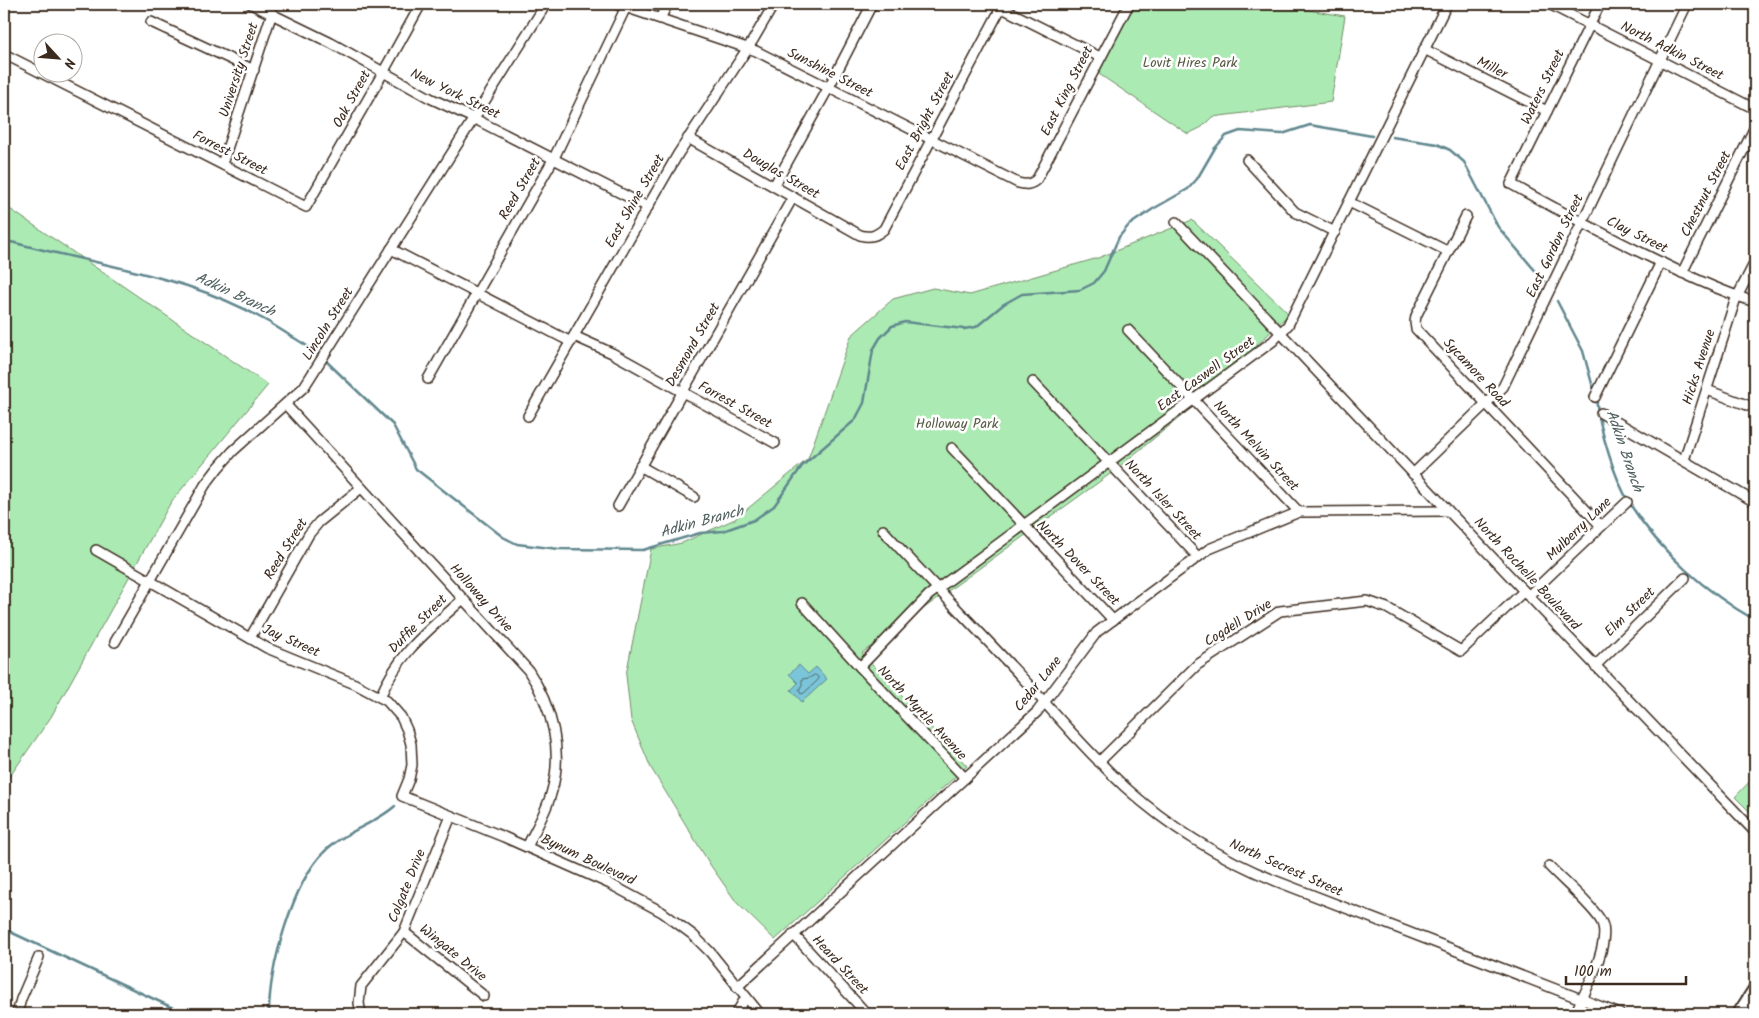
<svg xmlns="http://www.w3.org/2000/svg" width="1759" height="1018" font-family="Kalam,sans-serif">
<rect width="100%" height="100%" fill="#fff"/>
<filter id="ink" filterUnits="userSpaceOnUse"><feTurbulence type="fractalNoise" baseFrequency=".02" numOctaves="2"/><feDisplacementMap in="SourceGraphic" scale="10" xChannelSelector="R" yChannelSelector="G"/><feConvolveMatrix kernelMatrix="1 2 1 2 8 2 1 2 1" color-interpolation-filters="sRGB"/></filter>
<g filter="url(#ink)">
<g fill="#abebb3" stroke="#738a68">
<path d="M1131,4h114l9,6 4,-6h13l74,12 -14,86 -119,15 -10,10 -14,7 -95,-64z"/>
<path d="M4,205l264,180 -97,117 -120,215 -43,62 -4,12z"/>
<path d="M1192,220l97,94 -89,87 -90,73 -248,179 105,113 -192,174 -38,-37 -26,-37 -60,-98 -20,-48 -5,-45 25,-126 31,-6 53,-24 73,-60 43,-123 42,-37 40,-11 37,7 128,-37z"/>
<path d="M1755,776v41l-20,-20z"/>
</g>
<path fill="#7ac5d9" stroke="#61878e" d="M799,665l9,9 8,-7 11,12 -25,23 -11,-12 7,-7 -9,-9z"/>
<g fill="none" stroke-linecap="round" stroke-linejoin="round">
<path stroke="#546869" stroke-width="1" d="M815,675l3,2v3l-14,13 -3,1 -2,-4 3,-5v-6l7,-1z"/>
<g stroke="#61878e" stroke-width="2.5">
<path d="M1392,137l45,7 13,6 14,12 34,65 46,54"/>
<path d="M4,240c97,27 196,35 282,93 11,7 25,14 35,24"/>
<path d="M1557,301l26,50 11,40"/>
<path d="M325,360l68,65 23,44 87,68 14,7 42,5 84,1 57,-17 23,-2 31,-11 20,-14 28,-40 53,-46 9,-17 9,-53 7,-12 12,-12 13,-4 59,7 12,-2 28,-23 18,-10 58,-4 14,-7 10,-12 15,-34 10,-12 24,-16 35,-20 9,-10 18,-31 11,-12 14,-5 42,3 28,-9 62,11"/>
<path d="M1596,399c4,31 18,79 34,105 30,48 77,89 125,116"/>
<path d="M4,929l182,85"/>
<path d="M269,1014c0,-45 23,-131 56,-163 19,-19 50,-27 70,-45"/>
</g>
<g stroke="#3b2a1e" stroke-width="12">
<g id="street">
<path d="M251,4l80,39 99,55 43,20 175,89"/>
<path d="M616,4l140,47 262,132c8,2 13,2 19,-4l92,-175"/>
<path d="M994,4l106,53"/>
<path d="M1549,4l206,105"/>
<path d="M1600,4l-89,180c45,25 90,49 135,71 36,18 71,35 109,47"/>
<path d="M660,18l8,-14"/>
<path d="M151,22l103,48"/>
<path d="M1424,49l123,62"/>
<path d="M4,54l302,153 74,-129 41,-74"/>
<path d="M688,138l172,97c10,3 16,1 24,-6l119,-225"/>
<path d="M1247,160l48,52 40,20"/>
<path d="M222,164l50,-151"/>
<path d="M774,186l55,-99 43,-83"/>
<path d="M1349,202l98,49"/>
<path d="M1466,216l-50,100 -1,6 1,7 185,197"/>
<path d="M1176,222l348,369 231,241"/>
<path d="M391,249l180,93"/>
<path d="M1682,273l73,-146"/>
<path d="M1128,330l171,182"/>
<path d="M574,336l38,17 163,90"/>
<path d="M428,379l126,-221 72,-151"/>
<path d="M1033,382l165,175"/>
<path d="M1707,390l48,18"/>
<path d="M1595,397l66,-135"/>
<path d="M286,405l242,265c24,36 36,82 23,124 -5,18 -16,36 -24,53"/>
<path d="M1601,413l154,89"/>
<path d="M528,416l150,-262 75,-114 21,-36"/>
<path d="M952,448l161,172"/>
<path d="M1684,460l51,-159 20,-39"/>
<path d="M640,466l54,31"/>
<path d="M1413,474l90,-87 184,-383"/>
<path d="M618,506l175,-309"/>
<path d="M883,530c48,53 98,103 146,155 31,35 62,70 96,102 44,40 97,72 151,94l344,133"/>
<path d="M96,550l171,98 88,36 32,17 14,16 6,13 4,14 1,21 -3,14 -7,17 102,41 106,47 52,28 31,23 17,17 50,62"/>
<path d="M1528,596l99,-94"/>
<path d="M802,603l58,64 105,111"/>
<path d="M250,638l59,-104 10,-12 42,-34"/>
<path d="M115,642l90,-157 13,-17 15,-17 71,-64 242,-383"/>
<path d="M1595,666l90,-88"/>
<path d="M860,667l69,-72 344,-254 15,-16 159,-321"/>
<path d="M380,697c20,-46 47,-65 83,-98"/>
<path d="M1099,762l98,-97 83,-54 87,-10 20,7 74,43 63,-60"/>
<path d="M1549,866c12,13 47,43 53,57 9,21 -18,71 -27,91"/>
<path d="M404,932l80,64"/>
<path d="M793,934l74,80"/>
<path d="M737,987l300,-275 60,-80 112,-83 90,-37 149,-1"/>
<path d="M17,1014l4,-15 18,-42"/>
<path d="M361,1014l-2,-11 2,-17 43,-54 47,-116"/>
<path d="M736,1014l10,-17"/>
</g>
</g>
<g stroke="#3b2a1e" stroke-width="16">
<path id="secondary" d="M1739,1014l16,-25"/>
</g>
<use href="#street" stroke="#fff" stroke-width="9"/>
<use href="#secondary" stroke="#fff" stroke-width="12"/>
</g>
</g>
<g text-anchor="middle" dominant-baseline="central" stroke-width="5" stroke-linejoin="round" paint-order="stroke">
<g font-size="14" fill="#3b2a1e" stroke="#fff">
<text transform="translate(1672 51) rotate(27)">North Adkin Street</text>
<text transform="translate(1492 68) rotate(27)">Miller</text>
<text transform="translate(239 70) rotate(-72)">University Street</text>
<text transform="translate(830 73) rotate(27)">Sunshine Street</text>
<text transform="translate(1543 87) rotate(-64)">Waters Street</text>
<text transform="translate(1067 91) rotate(-63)">East King Street</text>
<text transform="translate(455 94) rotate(26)">New York Street</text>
<text transform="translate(352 99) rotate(-61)">Oak Street</text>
<text transform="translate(925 121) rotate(-62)">East Bright Street</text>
<text transform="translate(230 153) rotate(27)">Forrest Street</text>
<text transform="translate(781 174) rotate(30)">Douglas Street</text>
<text transform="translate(520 189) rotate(-60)">Reed Street</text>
<text transform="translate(1706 194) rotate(-63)">Chestnut Street</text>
<text transform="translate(635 201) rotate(-60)">East Shine Street</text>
<text transform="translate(1637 235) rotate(26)">Clay Street</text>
<text transform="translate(1555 246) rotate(-64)">East Gordon Street</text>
<text transform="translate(328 324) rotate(-58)">Lincoln Street</text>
<text transform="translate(693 345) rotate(-60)">Desmond Street</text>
<text transform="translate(1699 367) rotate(-72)">Hicks Avenue</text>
<text transform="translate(1476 373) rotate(47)">Sycamore Road</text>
<text transform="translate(1206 374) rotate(-36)">East Caswell Street</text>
<text transform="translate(735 405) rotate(29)">Forrest Street</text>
<text transform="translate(1256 446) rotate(47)">North Melvin Street</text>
<text transform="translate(1163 500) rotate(47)">North Isler Street</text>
<text transform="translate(1579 529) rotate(-44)">Mulberry Lane</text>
<text transform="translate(286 549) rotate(-58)">Reed Street</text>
<text transform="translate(1078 563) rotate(46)">North Dover Street</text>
<text transform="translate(1527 574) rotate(47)">North Rochelle Boulevard</text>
<text transform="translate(481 598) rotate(48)">Holloway Drive</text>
<text transform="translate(1630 612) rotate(-44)">Elm Street</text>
<text transform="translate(1238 623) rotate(-32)">Cogdell Drive</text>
<text transform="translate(418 624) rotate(-45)">Duffie Street</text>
<text transform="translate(291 641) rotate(24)">Jay Street</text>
<text transform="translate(1038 684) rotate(-51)">Cedar Lane</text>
<text transform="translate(922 713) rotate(47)">North Myrtle Avenue</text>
<text transform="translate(588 860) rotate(25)">Bynum Boulevard</text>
<text transform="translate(1286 868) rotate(24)">North Secrest Street</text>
<text transform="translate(407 886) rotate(-68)">Colgate Drive</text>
<text transform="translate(453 953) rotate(39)">Wingate Drive</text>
<text transform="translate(840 965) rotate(47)">Heard Street</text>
</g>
<g font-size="14" fill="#575a43" stroke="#fff">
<text x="1190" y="63">Lovit Hires Park</text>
<text x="957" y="424">Holloway Park</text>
</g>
<g font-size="15" font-style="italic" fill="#51605f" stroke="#fff">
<text transform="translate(235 295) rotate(25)">Adkin Branch</text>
<text transform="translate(1624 451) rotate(71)">Adkin Branch</text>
<text transform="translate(702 522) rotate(-15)">Adkin Branch</text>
</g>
</g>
<rect width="1759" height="1018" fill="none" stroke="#fff" stroke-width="20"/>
<rect x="10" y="10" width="1739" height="998" fill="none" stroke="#3b2a1e" stroke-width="2" filter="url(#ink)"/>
<g transform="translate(58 58) rotate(116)"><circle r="24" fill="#ffffff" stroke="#b1aaa5"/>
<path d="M0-4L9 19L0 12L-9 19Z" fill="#3b2a1e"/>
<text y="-8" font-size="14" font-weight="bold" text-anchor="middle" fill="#3b2a1e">N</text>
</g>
<path d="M1566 976v8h120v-8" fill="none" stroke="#3b2a1e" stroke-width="2.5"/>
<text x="1574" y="976" font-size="15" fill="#3b2a1e" stroke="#ffffff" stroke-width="4" paint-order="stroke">100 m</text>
</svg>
